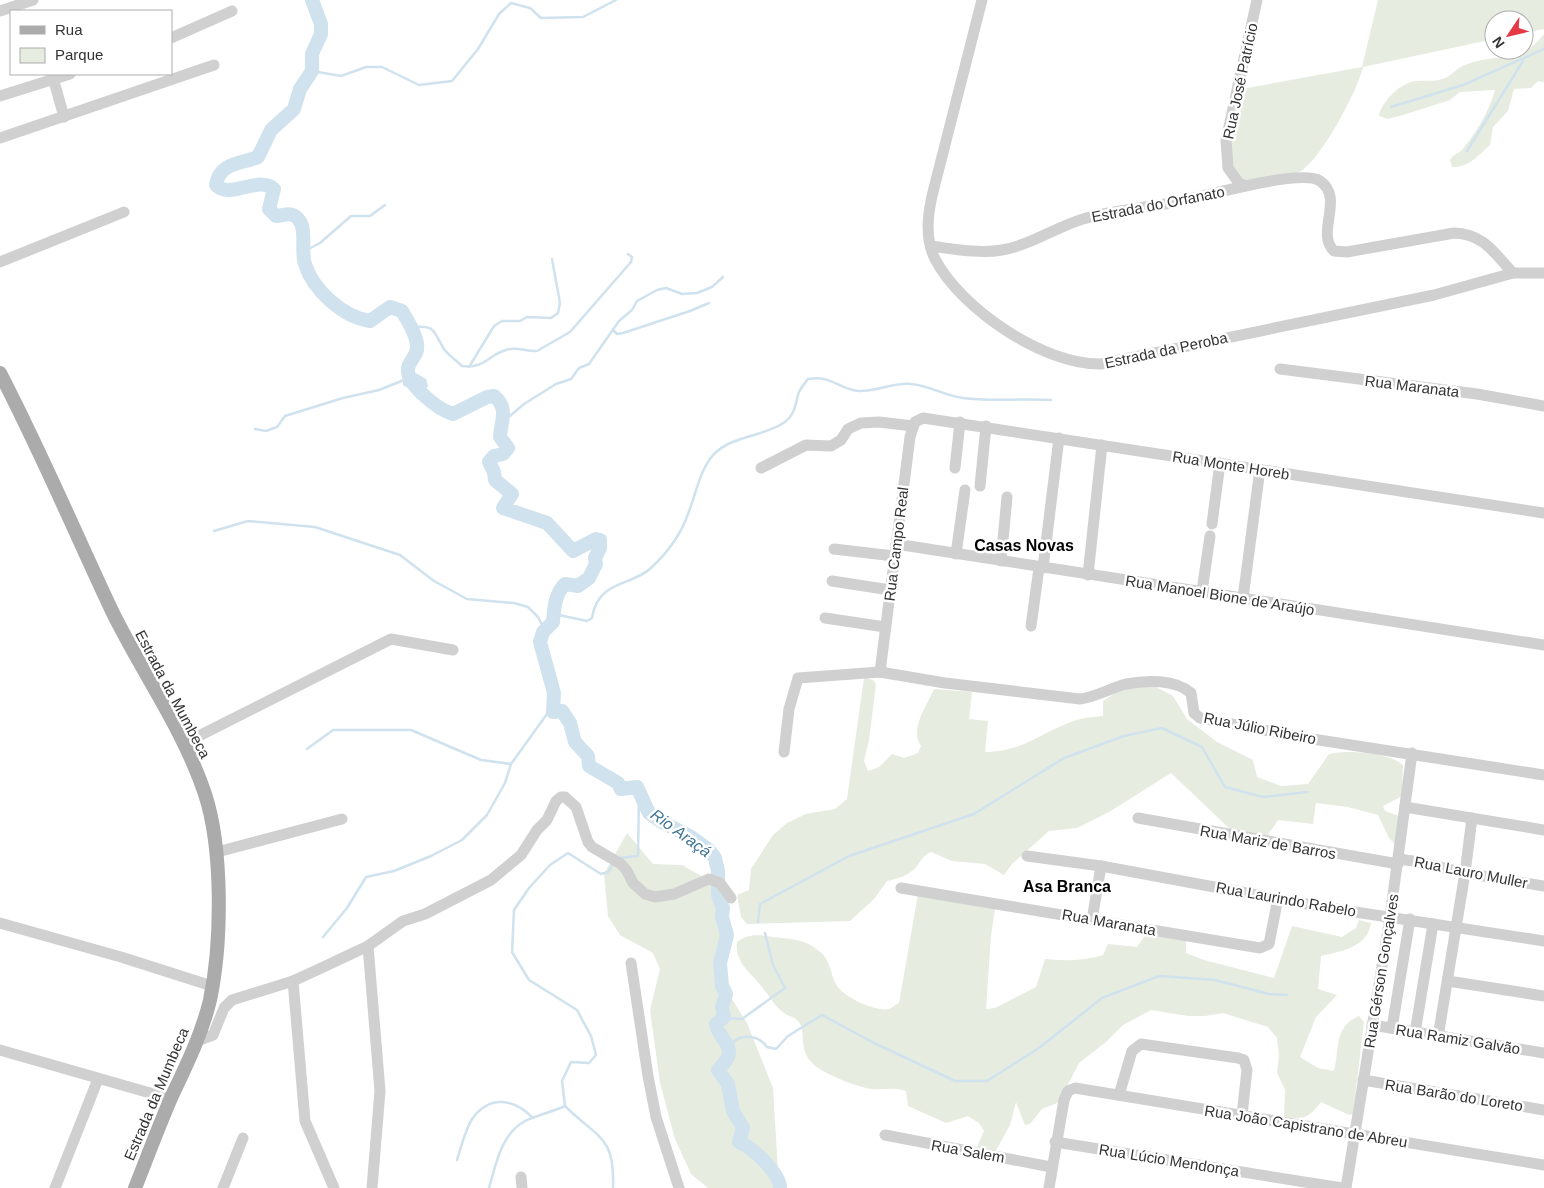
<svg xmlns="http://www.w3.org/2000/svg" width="1544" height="1188" font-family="Arial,sans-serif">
<rect width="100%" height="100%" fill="#fff"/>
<g fill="#e6ecdf">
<path d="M1378,0h166v29l-20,4v-13h-30v19l-131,28c-5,23 -43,95 -64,105 -13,6 -39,7 -53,10l-14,-14 -2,-26 12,-53 120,-22z"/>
<path d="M1544,34v48l-6,-1 -7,7 -17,1 -6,22 -15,16 -3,18c-11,10 -22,23 -38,22l-2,-7c3,-6 8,-6 12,-10 14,-17 27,-38 33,-60l-35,2 -10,8 -47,15 -15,4 -9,-3c2,-14 22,-34 37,-35 9,-1 17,1 26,-2 8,-1 14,-11 23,-14 33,-13 54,1 79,-31z"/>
<path d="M864,678l9,2 3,4 -7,56 -5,21 4,10 11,-4 13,-13 12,4 14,-5 3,-7c-12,-17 6,-40 13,-57l38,3 -3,27 19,2 -3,31c40,0 60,-23 95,-33 7,-2 16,-2 23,-3v-15l18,-12 17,-3 18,1 17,9 14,23 30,23 36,18 4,17 24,9 27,-2 21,-30c17,-5 62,-1 74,11l-1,31 -19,10 2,5 14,5 -3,29 -7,-7 -11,-23 -30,-8 -32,-4 -3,21 -35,-4 -11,16 -35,-5 -61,-58 -62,39 -32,16 -28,3 -37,33 -8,11 -19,-11 -33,-3 -21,-9c-8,4 -9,7 -14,14 -7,9 -20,13 -30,15l-13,18 -24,22 -103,3 -6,-7 -4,-22 12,-5 2,-21 22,-34 14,-12 19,-9 29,-5 12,-10z"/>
<path d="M627,833l26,31 29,1 28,16 19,50 -4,57 22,35 26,65 6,100h-71l-17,-14 -16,-35 -15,-56 -10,-73 10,-41 -7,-16 -33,-18 -12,-19 -4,-42z"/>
<path d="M918,894l77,14 -4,28 -5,73 9,-1 41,-21 9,-28c20,2 38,2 58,-4l5,-11 29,3 10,-14 39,6v14l18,7 70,18 18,-52 50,11 14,-9 3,-8 12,3c-3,24 -29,28 -50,33l-3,33 19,6 -21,22 -16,40 18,11 16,3c6,-22 -1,-44 25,-55l5,6 -11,92 -4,1 -28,-13c-13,16 -16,18 -37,15l1,-27 -8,-17 2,-18 -2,-17 -9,-11 -45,-14 -18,3h-17l-37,-6 -28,15 -17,17 -27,21 -18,35 -4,5 -15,6 -12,15 -5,1 -9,-23 -6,23 -15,27 -18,-5 7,-16 -5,-8 -11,-7 -22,7 -38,-17 -2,-15c-12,-4 -21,-1 -34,-2 -15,-2 -36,-11 -49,-18 -31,-17 -13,-39 -26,-51 -3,-3 -9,-4 -13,-7 -9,-6 -15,-18 -22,-26 -11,-14 -28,-25 -25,-45 13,-9 22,-7 36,-5 18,2 32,2 46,14 12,9 11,22 17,33 6,13 40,28 53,25 3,-1 7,-5 10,-6z"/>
</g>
<path fill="#cfe2ee" d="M412,371l14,8 2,7 -2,3 -12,3 -11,-7v-6z"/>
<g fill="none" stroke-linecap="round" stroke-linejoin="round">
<g stroke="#cfe2ee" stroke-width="2.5">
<path d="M312,71l29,5 25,-9h16l37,18 33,-4 26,-32 21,-35 12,-11 19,5 11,10 42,-1 33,-17"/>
<path d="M1391,107l72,-22 81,-36"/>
<path d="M1467,151l56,-90"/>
<path d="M303,252l17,-9 31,-27h19l15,-11"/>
<path d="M411,327c26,-2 21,3 33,22 4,6 13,12 18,17 23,3 26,-11 44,-16 11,-4 20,2 31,1l33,-19 61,-70 1,-5 -4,-3"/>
<path d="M613,330l4,4 6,-1 67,-22 19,-8"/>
<path d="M469,367l25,-41 8,-5h18l7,-4 24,1 7,-5 2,-10 -8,-44"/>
<path d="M504,421l20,-17 32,-20 15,-5 8,-11 10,-4 30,-43 13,-11 5,-9 20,-11 9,-2 16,6 15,-1 15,-6 11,-10"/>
<path d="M255,429l11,2 11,-4 8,-11 58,-18 36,-8 25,-10"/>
<path d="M214,531l34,-10 67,6 85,28 34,26 33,18 47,4 14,4 10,10 7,13"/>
<path d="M554,614l33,7 5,-3c6,-39 40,-31 60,-51 16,-15 29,-33 36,-53 8,-20 11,-42 25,-59 19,-20 51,-18 72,-33 10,-8 10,-16 13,-27 1,-5 6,-11 10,-16 24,-4 30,10 50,12 19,1 35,-9 53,-7 17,1 34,12 52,14 29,4 58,0 88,2"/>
<path d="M307,749l26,-19h78l70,30 30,4"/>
<path d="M619,858l19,-2 1,-65"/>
<path d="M758,922l2,-18 89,-48 125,-42 90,-56 60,-22 38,-8 40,19 23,40 38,10 44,-5"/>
<path d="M323,937l24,-29 19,-31 28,-6 37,-15 31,-16 25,-25 18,-32 6,-19 36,-50 6,-5"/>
<path d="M723,1018l19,1 43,-31 -12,-23 -8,-32"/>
<path d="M729,1049c7,-17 29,-15 38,-2l9,2 12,-13 34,-21 50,27 83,39h32l52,-33 63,-50 57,-22 56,4 54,14 18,1"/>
<path d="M457,1160c4,-12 8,-30 15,-41 18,-25 42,-20 61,-1"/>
<path d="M489,1188c7,-24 12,-54 36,-67 12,-6 27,-9 40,-15"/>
<path d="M613,1188c2,-53 -15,-49 -48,-82l-3,-25 9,-19 18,1 7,-8 -5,-19 -14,-26 -48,-30 -17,-28 2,-42 15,-22 21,-23 18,-12 33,21 7,-2 6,-9"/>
</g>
<path stroke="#cfe2ee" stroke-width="14" d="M312,0l9,24v10l-9,20v17l-12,18 -6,20 -23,21 -13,27c-16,7 -39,5 -42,28 14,15 42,-10 58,4l-5,20 7,7c6,0 13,-4 19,0 14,9 5,35 10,48 8,26 38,53 65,57l20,-14 12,4c6,10 13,21 15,33 2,11 -7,15 -9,24 -2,17 31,42 45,46l34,-17 7,-1c15,12 7,25 6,41l8,11 -5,6 -9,2 -5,6 5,10 1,8 17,14 -9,14 44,15 26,28 23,-12 4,1v8l-5,10 1,6 -7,14 -11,8 -13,-2c-10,10 -11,24 -12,38l-10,10 -3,10 14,51 -1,19 9,-1 8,12 5,19 13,14 1,10 29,17 3,6 16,-2 12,26 13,9 29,15 18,13 6,8 3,13v24l5,13 -1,9 5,18 -7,28 2,23 4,8 -4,13 2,10 -8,7c1,12 17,20 12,33 -2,5 -7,9 -10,13l10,14 5,27 10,17 -4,14c13,5 41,31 41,46"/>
<g stroke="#d0d0d0" stroke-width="11">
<path d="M982,0l-48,188c-6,23 -10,49 1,71 26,50 109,106 166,105l333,-69 79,-22h31"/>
<path d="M0,11l33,-11"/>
<path d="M171,38l61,-27"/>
<path d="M52,74l12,43"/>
<path d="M0,96l70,-22"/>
<path d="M0,138l214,-73"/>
<path d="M1245,186l-6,-3 -11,-15 -2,-28 31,-140"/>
<path d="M931,246c23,3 48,8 71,4 29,-5 54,-23 81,-31 30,-9 62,-11 93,-17 27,-5 125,-34 144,-21 25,17 -5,52 14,70l13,1 107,-19c30,1 40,20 59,40"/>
<path d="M0,262l124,-50"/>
<path d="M1280,369l197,25 67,12"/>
<path d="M761,468l45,-23 25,1 10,-6 7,-11 13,-6 18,-1 34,4"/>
<path d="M955,468l5,-46"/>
<path d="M980,486l6,-60"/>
<path d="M1212,524l8,-61"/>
<path d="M896,544l648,101"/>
<path d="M834,549l60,7"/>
<path d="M956,554l9,-64"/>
<path d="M1001,561l6,-64"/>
<path d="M1043,568l16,-130"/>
<path d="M1088,575l14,-130"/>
<path d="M832,581l58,9"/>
<path d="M1202,591l8,-55"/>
<path d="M1243,598l17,-129"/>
<path d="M825,618l60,9"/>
<path d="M1031,626l8,-58"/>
<path d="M880,672l30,-235 5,-15 8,-4 621,95"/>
<path d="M183,744l208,-105 62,11"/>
<path d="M784,752l5,-43 9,-31 82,-6 65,11 135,16c17,-2 30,-11 46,-15 20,-4 49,-5 65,9l3,20 6,5 106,20 238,37"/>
<path d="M1405,807l139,23"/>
<path d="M1138,818l260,46"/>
<path d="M217,852l125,-33"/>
<path d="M1027,856l74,10 222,41 221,34"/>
<path d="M1398,859l22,3 45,11 79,13"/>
<path d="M901,888l359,60 9,-4 9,-46"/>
<path d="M1092,920l9,-54"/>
<path d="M0,923l121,34 91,29"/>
<path d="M368,946l12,145 -8,97"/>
<path d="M631,963l17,113 8,41 23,71"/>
<path d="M293,981l12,140 29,67"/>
<path d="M1448,981l96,15"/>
<path d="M1372,1025l172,28"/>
<path d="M1392,1028l18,-109"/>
<path d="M1415,1033l18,-109"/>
<path d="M1438,1037l27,-164 7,-55"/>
<path d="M197,1041l16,-6 11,-27 8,-8 61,-19 24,-11 51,-24 35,-25 22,-7 66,-34 30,-25 16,-25 10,-10 9,-19 5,-4h4l11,10 12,35 4,5 29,17 6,7 6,12 12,11 10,3 19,-3 35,-15 11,4 11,15"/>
<path d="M0,1050l171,49"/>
<path d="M1363,1080l181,30"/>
<path d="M1119,1095l13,-44 9,-7 97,14 6,2 3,10 -5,45"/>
<path d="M885,1135l166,32"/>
<path d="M1055,1142l287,46"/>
<path d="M521,1177l1,11"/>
<path d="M55,1188l43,-109"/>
<path d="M223,1188l20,-50"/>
<path d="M1049,1188l15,-88 4,-9 7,-3 469,77"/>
<path d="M1346,1188l44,-271 22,-164"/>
</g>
<path stroke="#ababab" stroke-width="14" d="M0,373c40,77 74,157 111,236 30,62 72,119 94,185 18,55 17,149 5,206 -8,34 -24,66 -39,98 -13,30 -24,60 -36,90"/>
</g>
<g text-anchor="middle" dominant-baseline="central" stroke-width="5" stroke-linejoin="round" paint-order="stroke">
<g font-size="15" fill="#333" stroke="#fff">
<text transform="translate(1240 81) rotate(-78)">Rua José Patrício</text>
<text transform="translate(1158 204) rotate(-11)">Estrada do Orfanato</text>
<text transform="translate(1166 350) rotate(-12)">Estrada da Peroba</text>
<text transform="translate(1412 386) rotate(7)">Rua Maranata</text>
<text transform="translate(1231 465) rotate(9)">Rua Monte Horeb</text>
<text transform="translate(896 544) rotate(-83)">Rua Campo Real</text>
<text transform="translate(1220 595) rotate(9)">Rua Manoel Bione de Araújo</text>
<text transform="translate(173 694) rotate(62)">Estrada da Mumbeca</text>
<text transform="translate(1260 728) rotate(11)">Rua Júlio Ribeiro</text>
<text transform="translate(1268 842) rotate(10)">Rua Mariz de Barros</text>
<text transform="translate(1471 872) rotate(11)">Rua Lauro Muller</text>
<text transform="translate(1286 899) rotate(10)">Rua Laurindo Rabelo</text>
<text transform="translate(1109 922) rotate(10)">Rua Maranata</text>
<text transform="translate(1381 971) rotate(-81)">Rua Gérson Gonçalves</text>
<text transform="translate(1458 1039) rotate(9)">Rua Ramiz Galvão</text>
<text transform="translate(156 1094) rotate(-67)">Estrada da Mumbeca</text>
<text transform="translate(1454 1095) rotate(9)">Rua Barão do Loreto</text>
<text transform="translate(1306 1126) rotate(9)">Rua João Capistrano de Abreu</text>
<text transform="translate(968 1151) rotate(10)">Rua Salem</text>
<text transform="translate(1169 1160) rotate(9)">Rua Lúcio Mendonça</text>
</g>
<g font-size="16" font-weight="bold" fill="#000" stroke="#fff">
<text x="1024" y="545">Casas Novas</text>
<text x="1067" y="886">Asa Branca</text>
</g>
<g font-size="16" font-style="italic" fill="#3f7597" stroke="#fff">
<text transform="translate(681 833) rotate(36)">Rio Araçá</text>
</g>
</g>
<rect x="10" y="10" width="162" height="65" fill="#ffffff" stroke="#adadad"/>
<rect x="20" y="26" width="25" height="8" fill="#ababab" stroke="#adadad"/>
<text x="55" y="35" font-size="15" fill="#333333">Rua</text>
<rect x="20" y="48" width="25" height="15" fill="#e6ecdf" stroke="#adadad"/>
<text x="55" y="60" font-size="15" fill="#333333">Parque</text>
<g transform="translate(1509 35) rotate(235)"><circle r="24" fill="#ffffff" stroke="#adadad"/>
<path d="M0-4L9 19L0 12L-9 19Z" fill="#e63946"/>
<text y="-8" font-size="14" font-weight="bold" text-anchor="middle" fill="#333333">N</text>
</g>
</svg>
